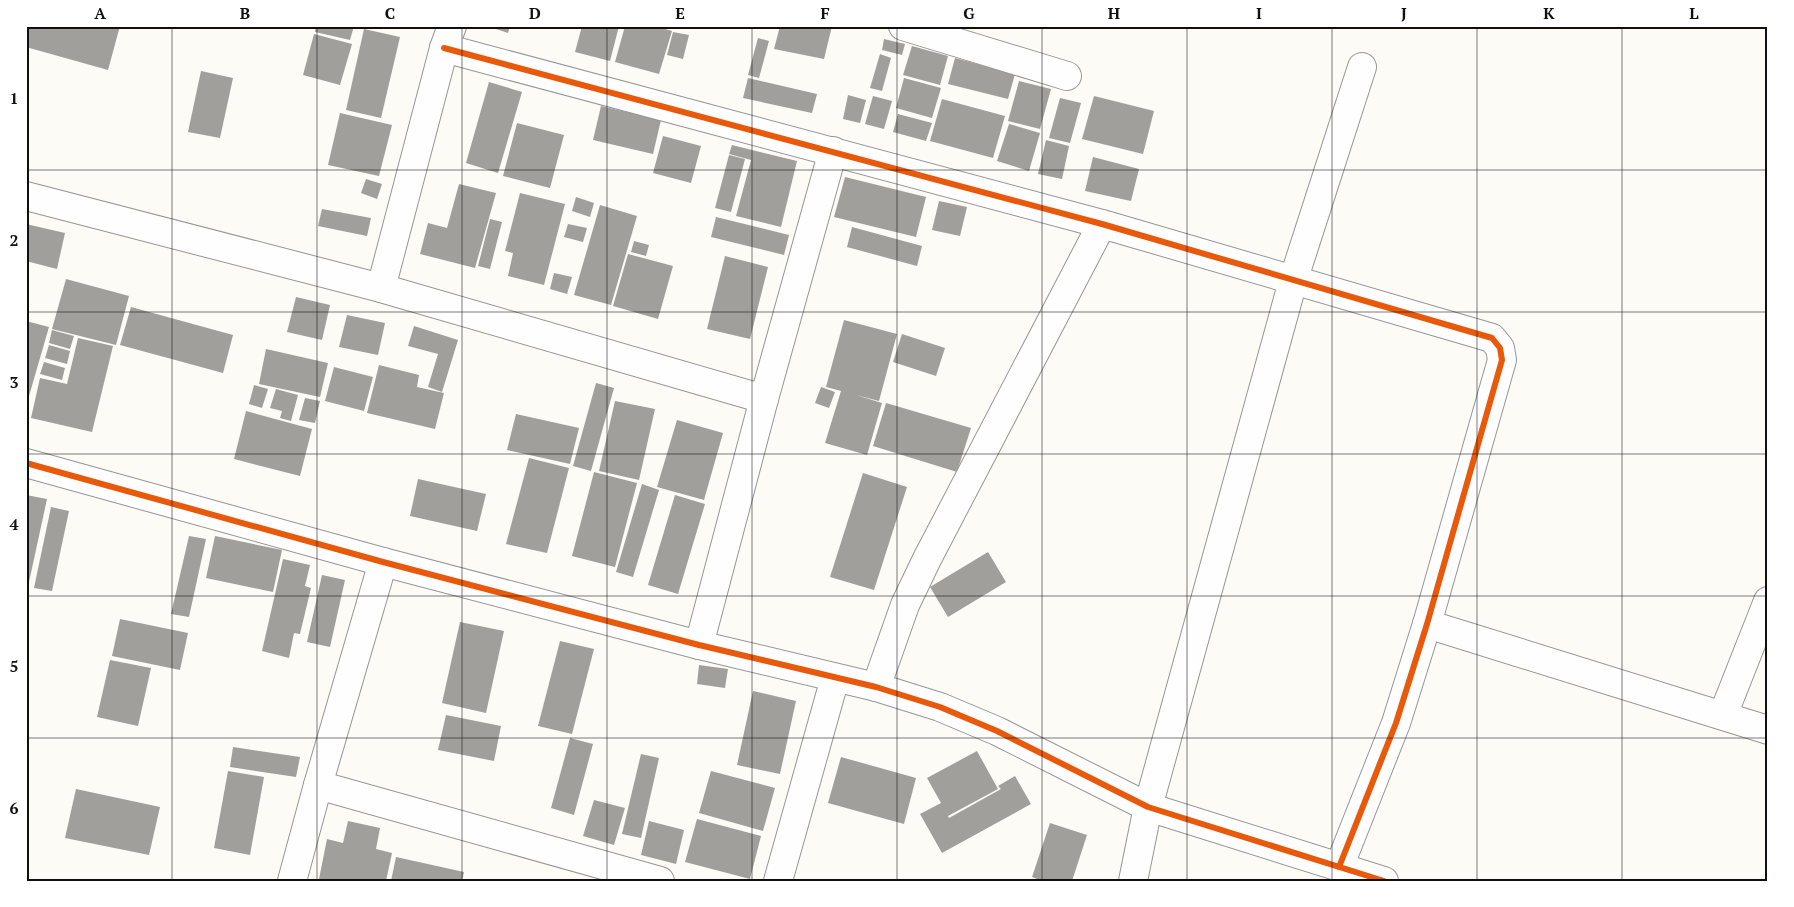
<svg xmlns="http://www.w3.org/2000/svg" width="1794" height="907" font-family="'PT Serif',serif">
<rect width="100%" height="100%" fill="#fcfbf6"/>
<g fill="#a09f9b">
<path d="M26,26h94l-12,44 -82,-23z"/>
<path d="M316,26h38l-4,14 -35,-8z"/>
<path d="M487,26h23l-2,7z"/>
<path d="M582,26h37l-9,35 -35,-9z"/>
<path d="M625,26h30l17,5 -13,43 -44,-12z"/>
<path d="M780,26h52l-8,33 -50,-10z"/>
<path d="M364,29l36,8 -19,81 -35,-8z"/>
<path d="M673,32l16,3 -6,24 -16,-4z"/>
<path d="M314,34l38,10 -12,41 -37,-10z"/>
<path d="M758,38l11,3 -10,37 -11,-3z"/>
<path d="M884,39l21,5 -3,11 -20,-5z"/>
<path d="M912,46l36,10 -8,29 -37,-10z"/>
<path d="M880,54l11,4 -9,33 -12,-3z"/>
<path d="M955,58l60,16 -7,25 -60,-15z"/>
<path d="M201,71l32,7 -13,60 -32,-6z"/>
<path d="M748,78l69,16 -5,19 -69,-15z"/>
<path d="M904,78l37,10 -9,30 -36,-10z"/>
<path d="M1019,81l32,8 -11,40 -32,-8z"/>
<path d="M489,82l33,10 -24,81 -32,-10z"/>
<path d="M848,95l18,5 -6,23 -17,-4z"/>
<path d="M873,96l19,5 -8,28 -19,-5z"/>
<path d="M1094,96l60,15 -11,43 -61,-15z"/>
<path d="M1060,98l21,5 -11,40 -21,-5z"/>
<path d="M942,99l63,17 -12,42 -63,-17z"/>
<path d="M601,106l60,14 -8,34 -60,-14z"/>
<path d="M340,113l52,12 -13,51 -51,-11z"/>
<path d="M898,114l34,9 -6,18 -33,-9z"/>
<path d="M517,123l47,12 -14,53 -47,-12z"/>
<path d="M1009,124l31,9 -11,38 -32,-10z"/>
<path d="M663,136l38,10 -10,37 -38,-10z"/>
<path d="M1046,140l23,6 -7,33 -24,-5z"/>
<path d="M732,145l65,16 -16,66 -45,-11 15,-56 -22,-6z"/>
<path d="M729,155l16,4 -14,53 -16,-4z"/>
<path d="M1093,157l46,12 -8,32 -46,-10z"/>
<path d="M845,177l81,20 -10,40 -82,-20z"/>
<path d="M366,179l16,5 -5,15 -16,-6z"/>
<path d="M459,184l37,9 -21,75 -55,-14 8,-31 19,5z"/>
<path d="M520,193l45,11 -21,81 -36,-9 5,-23 -8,-2z"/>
<path d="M576,197l18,6 -4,14 -18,-6z"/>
<path d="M939,201l28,6 -7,29 -28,-6z"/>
<path d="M600,205l37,11 -26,89 -37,-10z"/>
<path d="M322,209l49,9 -4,18 -49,-10z"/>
<path d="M716,217l73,18 -5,20 -73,-18z"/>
<path d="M490,219l12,3 -12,47 -12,-3z"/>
<path d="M26,224l39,9 -8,36 -31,-8z"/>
<path d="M568,224l19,4 -4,14 -19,-5z"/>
<path d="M852,227l70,19 -5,20 -70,-19z"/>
<path d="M634,241l15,4 -3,11 -15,-4z"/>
<path d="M628,254l45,12 -15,53 -45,-13z"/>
<path d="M725,256l43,11 -18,72 -43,-10z"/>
<path d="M554,273l18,4 -5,17 -17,-5z"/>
<path d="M66,279l63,17 -13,49 -64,-16z"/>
<path d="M296,297l34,8 -8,35 -35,-8z"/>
<path d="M131,307l102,28 -10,38 -103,-28z"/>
<path d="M347,315l38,8 -7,32 -39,-8z"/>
<path d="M844,320l53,14 -18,67 -23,-6 26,8 -15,52 -42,-12 16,-52 -15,-4z"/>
<path d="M26,321l23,6 -22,76h-1z"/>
<path d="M414,326l44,14 -16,52 -14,-5 10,-33 -30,-8z"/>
<path d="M52,330l22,6 -4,13 -21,-6z"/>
<path d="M902,334l43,14 -9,28 -43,-14z"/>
<path d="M78,338l35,8 -21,86 -61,-14 9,-40 27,6z"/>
<path d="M49,345l21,6 -3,13 -22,-6z"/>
<path d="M266,349l62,14 -8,34 -61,-13z"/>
<path d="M44,362l21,6 -3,12 -22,-6z"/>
<path d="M379,365l40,10 -2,12 27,6 -9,36 -68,-16z"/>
<path d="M334,367l39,10 -9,34 -39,-10z"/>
<path d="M596,383l18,5 -23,83 -18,-5z"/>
<path d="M254,385l14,4 -6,19 -13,-4z"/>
<path d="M821,387l14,5 -6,16 -14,-5z"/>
<path d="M276,389l22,6 -7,26 -11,-3 2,-7 -12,-3z"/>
<path d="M305,398l15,3 -5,22 -16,-3z"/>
<path d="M615,401l40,8 -16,71 -40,-9z"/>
<path d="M886,403l85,25 -14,44 -84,-26z"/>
<path d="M246,411l66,18 -12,47 -66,-17z"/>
<path d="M516,414l63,14 -9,36 -63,-14z"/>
<path d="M677,420l46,13 -19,67 -47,-13z"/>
<path d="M529,458l40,10 -22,85 -41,-9z"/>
<path d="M594,472l43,11 -22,84 -43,-11z"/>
<path d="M863,473l44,14 -33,103 -44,-13z"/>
<path d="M418,479l68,15 -9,37 -67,-15z"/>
<path d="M642,484l17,6 -26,87 -17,-5z"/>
<path d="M26,495l21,4 -18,83h-3z"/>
<path d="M675,495l30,9 -27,90 -30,-9z"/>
<path d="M51,507l18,4 -17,80 -18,-3z"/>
<path d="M189,536l17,3 -17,78 -18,-3z"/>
<path d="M215,536l67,14 -9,42 -67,-14z"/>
<path d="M988,552l18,30 -58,35 -18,-30z"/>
<path d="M283,559l27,6 -5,21 6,2 -11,46 -6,-1 -5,25 -27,-7z"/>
<path d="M322,575l23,5 -15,67 -23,-5z"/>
<path d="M120,619l68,14 -8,37 -68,-14z"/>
<path d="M460,622l44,9 -18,82 -44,-10z"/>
<path d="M560,641l34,8 -22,85 -34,-8z"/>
<path d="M110,660l41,8 -13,58 -41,-9z"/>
<path d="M699,665l29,4 -3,19 -28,-4z"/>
<path d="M753,691l43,10 -16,73 -43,-9z"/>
<path d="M446,715l55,11 -7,35 -56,-11z"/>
<path d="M570,738l23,6 -19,71 -23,-7z"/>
<path d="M233,747l67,10 -4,20 -66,-10z"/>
<path d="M977,751l21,38 -50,27 1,2 52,-29 -3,-3 17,-10 16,28 -89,49 -22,-39 21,-11 -14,-25z"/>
<path d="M641,754l18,4 -18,80 -19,-4z"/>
<path d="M841,757l75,21 -12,46 -76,-21z"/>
<path d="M228,771l36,6 -14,78 -36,-7z"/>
<path d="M711,771l64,17 -12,43 -64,-18z"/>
<path d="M76,789l84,18 -11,48 -84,-17z"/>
<path d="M594,800l31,8 -11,37 -31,-9z"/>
<path d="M697,819l64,17 -11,43 -65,-17z"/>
<path d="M348,821l32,7 -4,21 16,4 -6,28h-58l-9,-2 8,-40 16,4z"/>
<path d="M649,821l35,9 -8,34 -35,-9z"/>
<path d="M1050,823l37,12 -15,46h-30l-10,-4z"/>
<path d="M396,857l68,15 -2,9h-71z"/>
</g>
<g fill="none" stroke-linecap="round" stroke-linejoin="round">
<g stroke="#969694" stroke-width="30">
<g id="minor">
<path d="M903,26l164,50"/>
<path d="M444,48l658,176 390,114 8,10 2,12 -75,264 -31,99 -57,144"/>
<path d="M26,196l355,92 383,111"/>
<path d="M381,288l63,-240 8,-22"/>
<path d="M26,463l357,99 316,83 177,42 64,20 57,24 151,76 236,74"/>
<path d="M1427,624l341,106"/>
<path d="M699,645l65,-246 69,-248"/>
<path d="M876,687l29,-82 22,-46 175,-335"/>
<path d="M1723,715l45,-114"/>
<path d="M318,785l342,96"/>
<path d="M292,881l26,-96 65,-223"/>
<path d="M778,881l57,-203"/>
<path d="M1133,881l15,-74 145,-526 69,-214"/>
</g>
</g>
<use href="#minor" stroke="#fffefe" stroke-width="28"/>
<g stroke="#fff" stroke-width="9">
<g id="cycleway">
<path d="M444,48l658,176 390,114 8,10 2,12 -75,264 -31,99 -57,144"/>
<path d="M26,463l357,99 316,83 177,42 64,20 57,24 151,76 236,74"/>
</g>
</g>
<use href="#cycleway" stroke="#e8590c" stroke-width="6"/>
</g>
<path fill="none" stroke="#101010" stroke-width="1" stroke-opacity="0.55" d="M172,26v855M317,26v855M462,26v855M607,26v855M752,26v855M897,26v855M1042,26v855M1187,26v855M1332,26v855M1477,26v855M1622,26v855M26,170h1742M26,312h1742M26,454h1742M26,596h1742M26,738h1742"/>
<rect width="1794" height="907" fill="none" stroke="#ffffff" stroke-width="55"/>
<rect x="28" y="28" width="1738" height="852" fill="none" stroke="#101010" stroke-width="2"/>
<g font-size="16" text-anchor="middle" font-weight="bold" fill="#101010">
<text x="100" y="19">A</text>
<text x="245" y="19">B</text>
<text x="390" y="19">C</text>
<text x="535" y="19">D</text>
<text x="680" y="19">E</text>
<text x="825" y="19">F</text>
<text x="969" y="19">G</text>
<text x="1114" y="19">H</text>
<text x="1259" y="19">I</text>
<text x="1404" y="19">J</text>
<text x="1549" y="19">K</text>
<text x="1694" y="19">L</text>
<text x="14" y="104">1</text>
<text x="14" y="246">2</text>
<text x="14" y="388">3</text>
<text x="14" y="530">4</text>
<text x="14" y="672">5</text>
<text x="14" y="814">6</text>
</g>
</svg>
